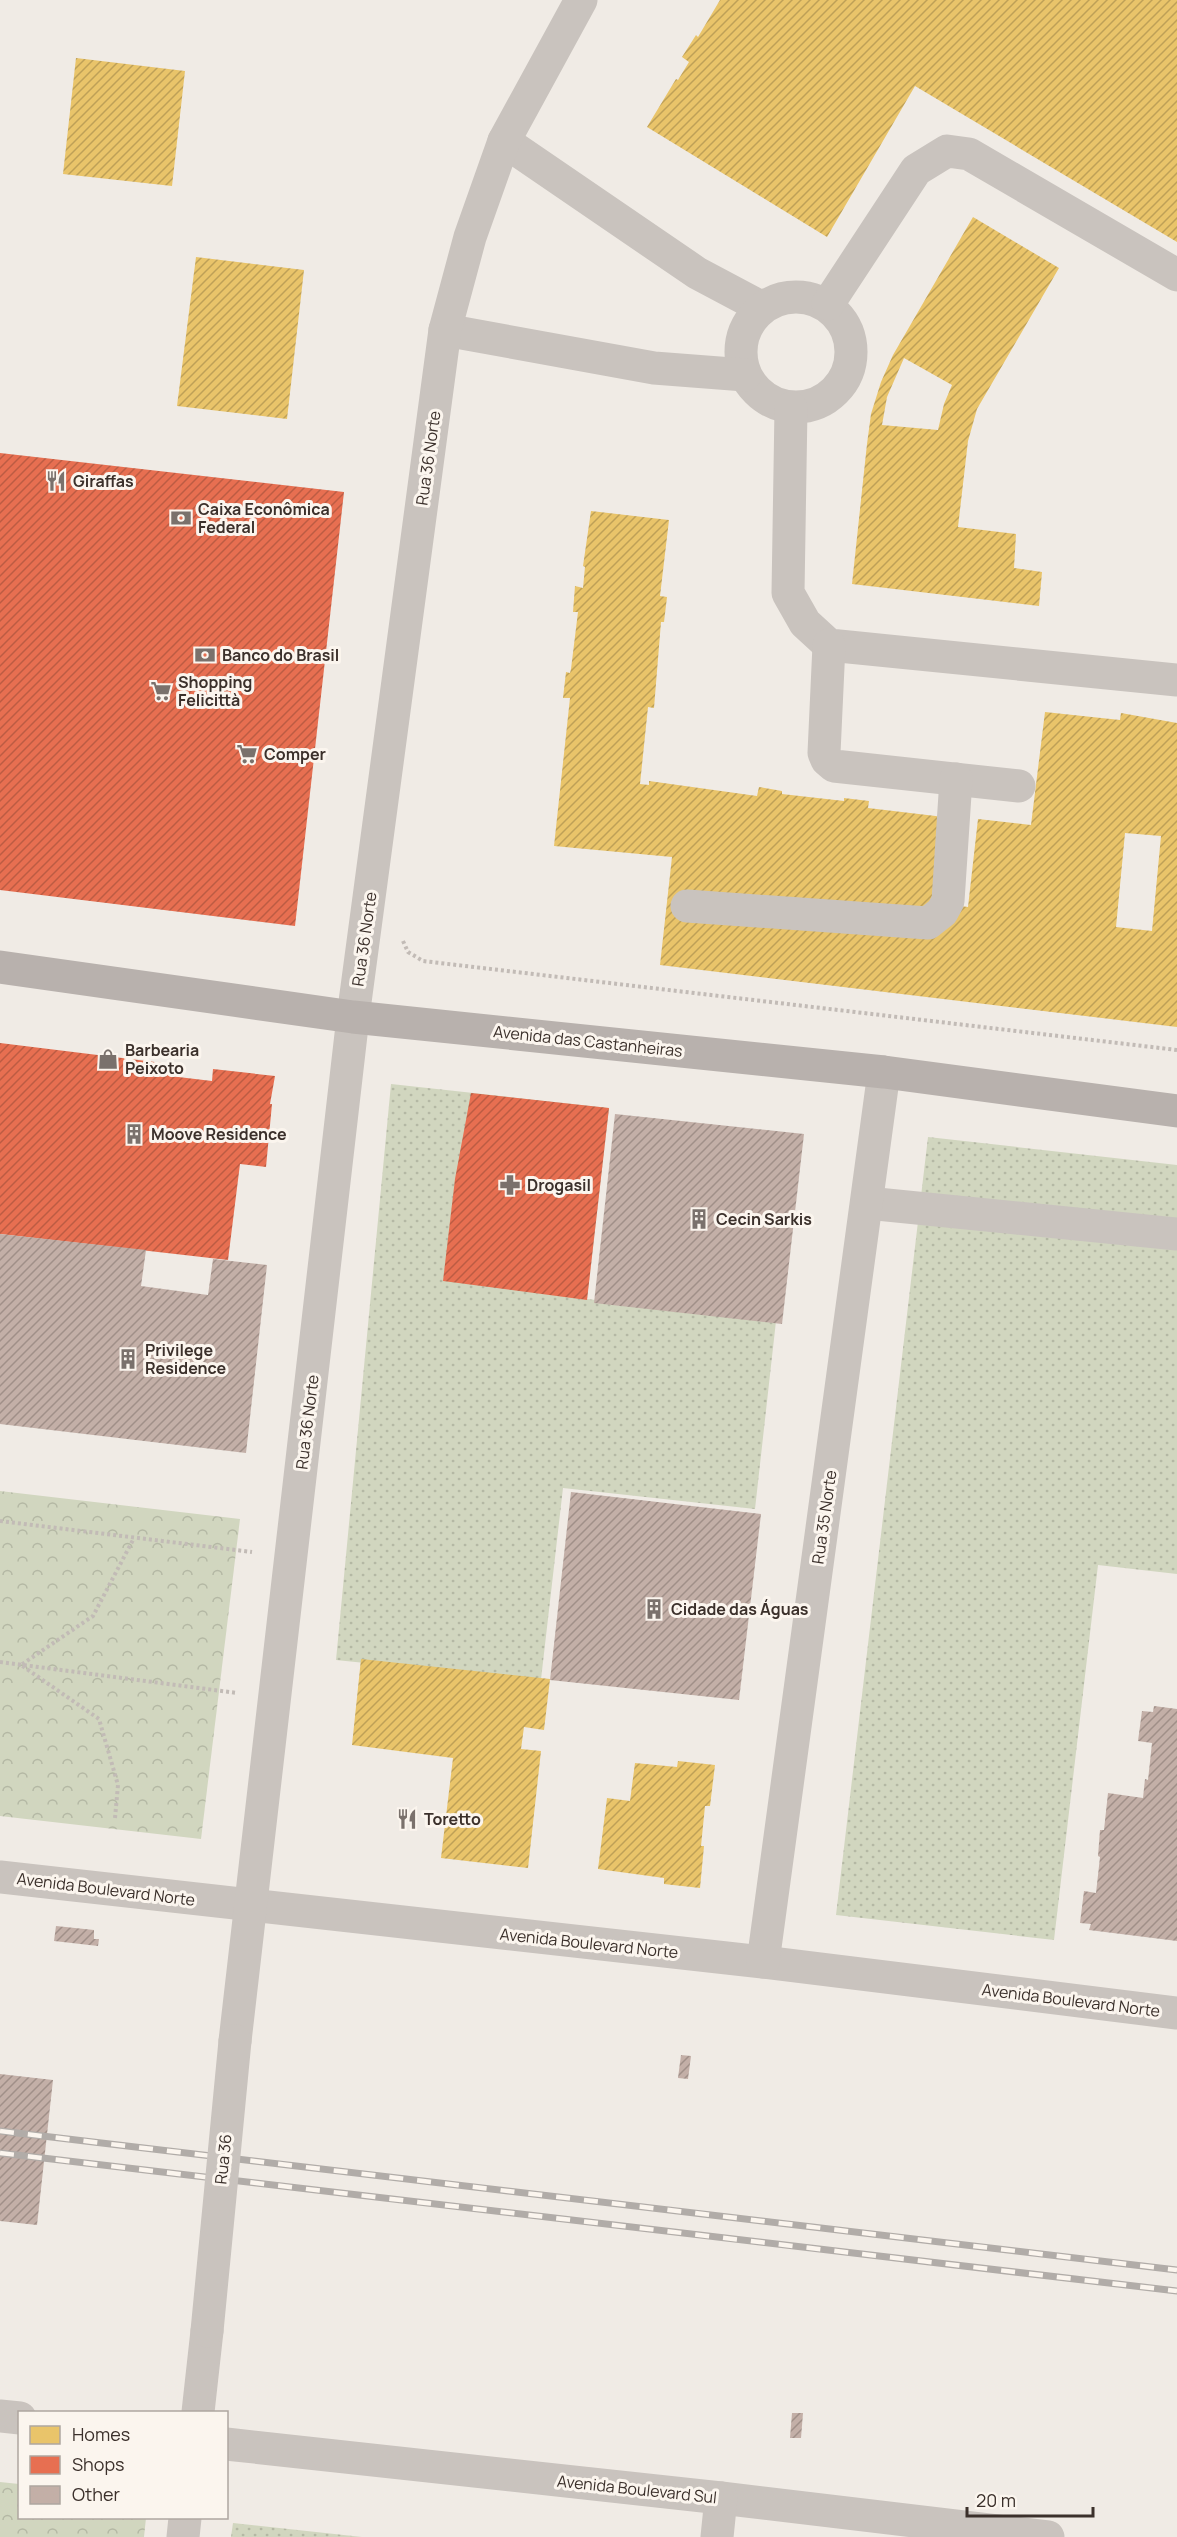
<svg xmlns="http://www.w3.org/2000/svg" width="1177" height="2537" font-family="Manrope,sans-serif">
<defs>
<pattern id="grass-dots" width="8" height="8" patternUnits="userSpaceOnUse" patternTransform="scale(1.5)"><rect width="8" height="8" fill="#d1d6bf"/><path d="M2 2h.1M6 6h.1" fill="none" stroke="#b4b8a4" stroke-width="1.8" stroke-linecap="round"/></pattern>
<pattern id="park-crowns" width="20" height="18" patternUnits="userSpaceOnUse" patternTransform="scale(1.5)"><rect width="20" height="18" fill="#d1d6bf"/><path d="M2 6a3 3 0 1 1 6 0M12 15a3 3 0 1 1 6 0" fill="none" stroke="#b4b8a4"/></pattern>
<pattern id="homes-hatch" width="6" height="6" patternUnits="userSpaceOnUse" patternTransform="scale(1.5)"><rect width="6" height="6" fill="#e9c46a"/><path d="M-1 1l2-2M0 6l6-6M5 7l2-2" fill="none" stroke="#bea057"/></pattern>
<pattern id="shops-hatch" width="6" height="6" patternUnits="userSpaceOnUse" patternTransform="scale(1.5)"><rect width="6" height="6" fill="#e76f51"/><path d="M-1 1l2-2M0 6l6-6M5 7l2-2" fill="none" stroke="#bc5c43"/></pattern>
<pattern id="building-hatch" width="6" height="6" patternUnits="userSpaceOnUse" patternTransform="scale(1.5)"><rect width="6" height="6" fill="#c3afa7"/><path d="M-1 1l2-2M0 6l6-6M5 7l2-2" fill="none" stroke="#a08f88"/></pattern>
</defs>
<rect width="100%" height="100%" fill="#f0ebe5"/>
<g fill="url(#grass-dots)">
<path d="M391,1084l218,24 -22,191 189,22 -21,188 -192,-21 -24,209 -9,-17 -194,-20z"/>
<path d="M928,1137l249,28v409l-79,-9 -44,375 -218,-25z"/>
<path d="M233,2523l129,14h-131z"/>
</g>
<g fill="url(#park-crowns)">
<path d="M0,1491l240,28 -39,320 -201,-23z"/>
<path d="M0,2482l19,2 1,34h126l-2,19h-144z"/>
</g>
<g fill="url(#homes-hatch)" fill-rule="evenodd">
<path d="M720,0h457v242l-262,-156 -88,151 -180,-110 29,-48 2,1 11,-18 -7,-5 14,-22 2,2z"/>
<path d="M76,58l109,13 -13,115 -109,-12z"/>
<path d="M973,217l86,51 -82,141 -9,32 -10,86 58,7 -2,34 28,4 -3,34 -187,-22 15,-140 4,-30 10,-32 12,-27zM904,358l48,27 -8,19 -6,26 -56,-5 5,-28z"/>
<path d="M196,257l108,13 -17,149 -110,-13z"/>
<path d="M591,511l78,9 -9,76 7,1 -3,25h-3l-7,86 -6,-1 -8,77 9,1v-4l108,15 2,-9 23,4v3l62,7v-3l25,3 -1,7 76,9 -13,85 37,5 10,-88 53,6 14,-113 75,8 1,-7 56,10v304l-517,-62 12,-108 -118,-11 16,-148h-7l3,-26 4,1 1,-4 7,-57h-5l2,-26 8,2 2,-21 -2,-1zM1125,833l36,3 -9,95 -36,-4z"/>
<path d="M361,1659l189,20 -6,51 -20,-3 -3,22 20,2 -13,117 -87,-10 12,-100 -101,-13z"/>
<path d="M678,1761l37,4 -5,41h-5l-4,40h3l-4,42 -36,-4v-6l-66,-9 9,-71 23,3 5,-38 42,4z"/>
</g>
<g fill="url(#shops-hatch)">
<path d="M0,453l344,39 -49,434 -295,-36z"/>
<path d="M0,1043l171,21 -1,12 42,5 1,-12 62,7 -5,28h2l-6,63 -26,-3 -12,96 -228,-26z"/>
<path d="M471,1093l138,15 -22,192 -144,-19 12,-102z"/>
</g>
<g fill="url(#building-hatch)">
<path d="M615,1114l189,20 -22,190 -188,-21z"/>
<path d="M0,1234l146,16 -5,36 67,9 5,-36 54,6 -21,188 -246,-29z"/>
<path d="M571,1492l190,22 -22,186 -189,-20z"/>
<path d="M1154,1706l23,3v232l-88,-11 2,-6 -11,-1 4,-32 12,2 4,-36 -2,-1 2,-26h4l4,-37 35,5 2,-19 3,1 4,-37 -14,-2 4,-30 11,1z"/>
<path d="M56,1926l38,4v9h5l-1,7 -44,-5z"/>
<path d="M681,2055l10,1 -3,23 -10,-1z"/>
<path d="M0,2074l53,6 -16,145 -37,-4z"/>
<path d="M792,2413h11l-2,25h-11z"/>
</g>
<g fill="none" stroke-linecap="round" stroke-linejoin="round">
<g stroke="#c2bbb6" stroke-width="4" stroke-dasharray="3 3" stroke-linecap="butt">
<path d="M403,941l5,11 15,9 754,89"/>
<path d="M0,1521l252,31"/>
<path d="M0,1662l237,31"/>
<path d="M115,1818l3,-33 -19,-66 -78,-54 72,-49 41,-78"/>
</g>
<g stroke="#c9c3be" stroke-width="33">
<path d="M504,141l193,132 64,34"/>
<circle cx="796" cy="352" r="55"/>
<path d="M828,304l88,-134 31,-19 22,3 208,121"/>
<path d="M445,330l209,38 91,7"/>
<path d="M791,408l-3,185 17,30 24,22 348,35"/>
<path d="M829,645l-5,108 3,7 7,6 185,20"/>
<path d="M687,906l241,17 14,-11 6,-11 8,-122"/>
<path d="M867,1203l310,31"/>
<path d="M0,1877l763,85 414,51"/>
<path d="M763,1962l121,-890"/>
<path d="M235,2041l118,-1024 92,-687 25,-93 34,-96 77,-141"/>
<path d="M198,2412l9,-81"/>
<path d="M0,2416l20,2"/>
<path d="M226,2444l495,54 327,39"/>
<path d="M183,2537l2,-19"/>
<path d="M717,2537l4,-39"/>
</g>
<path stroke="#b8b1ad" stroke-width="33" d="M0,967l353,50 531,55 293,39"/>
<g stroke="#b1aca8" stroke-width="7">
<g id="rail">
<path d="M0,2131l1177,139"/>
<path d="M0,2153l1177,138"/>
</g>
</g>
<use href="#rail" stroke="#fbf5ee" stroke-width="4.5" stroke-dasharray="14" stroke-linecap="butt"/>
<path stroke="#c9c3be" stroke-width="33" d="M207,2331l28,-290"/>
</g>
<defs>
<g id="restaurant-bare" transform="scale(1.62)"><path d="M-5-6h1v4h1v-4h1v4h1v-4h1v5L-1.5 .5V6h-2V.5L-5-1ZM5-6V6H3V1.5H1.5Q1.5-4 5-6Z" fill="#7a716c" stroke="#fbf5ee" stroke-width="2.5" paint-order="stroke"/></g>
<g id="bank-bare" transform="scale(1.62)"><path d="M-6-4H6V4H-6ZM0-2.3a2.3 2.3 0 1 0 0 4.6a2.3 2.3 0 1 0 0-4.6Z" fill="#7a716c" stroke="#fbf5ee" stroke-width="2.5" paint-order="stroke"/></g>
<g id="supermarket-bare" transform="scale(1.62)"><path d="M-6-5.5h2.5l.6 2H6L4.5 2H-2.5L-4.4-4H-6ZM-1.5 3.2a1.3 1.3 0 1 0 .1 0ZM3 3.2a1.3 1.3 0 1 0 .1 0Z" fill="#7a716c" stroke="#fbf5ee" stroke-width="2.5" paint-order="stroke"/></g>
<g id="shop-bare" transform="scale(1.62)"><path d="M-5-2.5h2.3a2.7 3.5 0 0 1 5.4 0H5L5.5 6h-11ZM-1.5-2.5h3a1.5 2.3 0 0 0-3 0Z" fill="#7a716c" stroke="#fbf5ee" stroke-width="2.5" paint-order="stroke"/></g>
<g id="building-bare" transform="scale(1.62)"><path d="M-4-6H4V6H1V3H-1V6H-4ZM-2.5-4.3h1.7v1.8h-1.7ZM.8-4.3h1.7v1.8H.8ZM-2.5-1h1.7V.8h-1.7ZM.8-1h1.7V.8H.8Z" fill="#7a716c" stroke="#fbf5ee" stroke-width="2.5" paint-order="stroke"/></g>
<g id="pharmacy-bare" transform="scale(1.62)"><path d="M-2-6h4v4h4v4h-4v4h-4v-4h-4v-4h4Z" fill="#7a716c" stroke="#fbf5ee" stroke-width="2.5" paint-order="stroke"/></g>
</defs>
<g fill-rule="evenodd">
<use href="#restaurant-bare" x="56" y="481"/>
<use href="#bank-bare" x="181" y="518"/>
<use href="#bank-bare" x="205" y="655"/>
<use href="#supermarket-bare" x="161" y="691"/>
<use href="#supermarket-bare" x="247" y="754"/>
<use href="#shop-bare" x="108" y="1059"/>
<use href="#building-bare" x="134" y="1134"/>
<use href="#pharmacy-bare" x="510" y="1185"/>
<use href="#building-bare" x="699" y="1219"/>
<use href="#building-bare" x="128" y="1359"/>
<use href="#building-bare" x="654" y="1609"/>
<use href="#restaurant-bare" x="407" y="1819"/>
</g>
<g text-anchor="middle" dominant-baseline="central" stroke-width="6" stroke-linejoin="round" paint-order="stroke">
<g font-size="16" fill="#3b302b" stroke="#fbf5ee">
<text transform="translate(428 458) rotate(-82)">Rua 36 Norte</text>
<text transform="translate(364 939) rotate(-82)">Rua 36 Norte</text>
<text transform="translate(588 1041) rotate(6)">Avenida das Castanheiras</text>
<text transform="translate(307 1422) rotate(-83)">Rua 36 Norte</text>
<text transform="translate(824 1517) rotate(-82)">Rua 35 Norte</text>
<text transform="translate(106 1889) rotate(7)">Avenida Boulevard Norte</text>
<text transform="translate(589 1943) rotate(6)">Avenida Boulevard Norte</text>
<text transform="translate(1071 2000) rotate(7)">Avenida Boulevard Norte</text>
<text transform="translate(223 2159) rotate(-84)">Rua 36</text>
<text transform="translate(637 2489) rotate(6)">Avenida Boulevard Sul</text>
</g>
<g font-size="16" font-weight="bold" fill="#3b302b" stroke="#fbf5ee" text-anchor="start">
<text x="73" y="481">Giraffas</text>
<text x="198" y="509">Caixa Econômica<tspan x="198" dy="18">Federal</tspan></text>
<text x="222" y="655">Banco do Brasil</text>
<text x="178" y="682">Shopping<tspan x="178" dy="18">Felicittà</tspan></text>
<text x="264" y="754">Comper</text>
<text x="125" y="1050">Barbearia<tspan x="125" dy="18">Peixoto</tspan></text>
<text x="151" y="1134">Moove Residence</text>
<text x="527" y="1185">Drogasil</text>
<text x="716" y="1219">Cecin Sarkis</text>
<text x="145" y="1350">Privilege<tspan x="145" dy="18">Residence</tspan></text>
<text x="671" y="1609">Cidade das Águas</text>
<text x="424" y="1819">Toretto</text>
</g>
</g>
<rect x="18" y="2411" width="210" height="108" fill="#fbf5ee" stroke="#aea6a0" stroke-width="1.5"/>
<rect x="30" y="2426" width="30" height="18" fill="#e9c46a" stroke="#aea6a0" stroke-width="1.5"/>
<text x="72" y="2441" font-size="18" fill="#3b302b">Homes</text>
<rect x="30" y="2456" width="30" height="18" fill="#e76f51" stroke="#aea6a0" stroke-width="1.5"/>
<text x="72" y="2471" font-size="18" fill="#3b302b">Shops</text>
<rect x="30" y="2486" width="30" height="18" fill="#c3afa7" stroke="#aea6a0" stroke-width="1.5"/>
<text x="72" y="2501" font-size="18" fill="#3b302b">Other</text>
<path d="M967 2507v9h126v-9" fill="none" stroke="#3b302b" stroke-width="3"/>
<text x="976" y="2507" font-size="18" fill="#3b302b" stroke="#fbf5ee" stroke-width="4.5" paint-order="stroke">20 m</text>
</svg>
